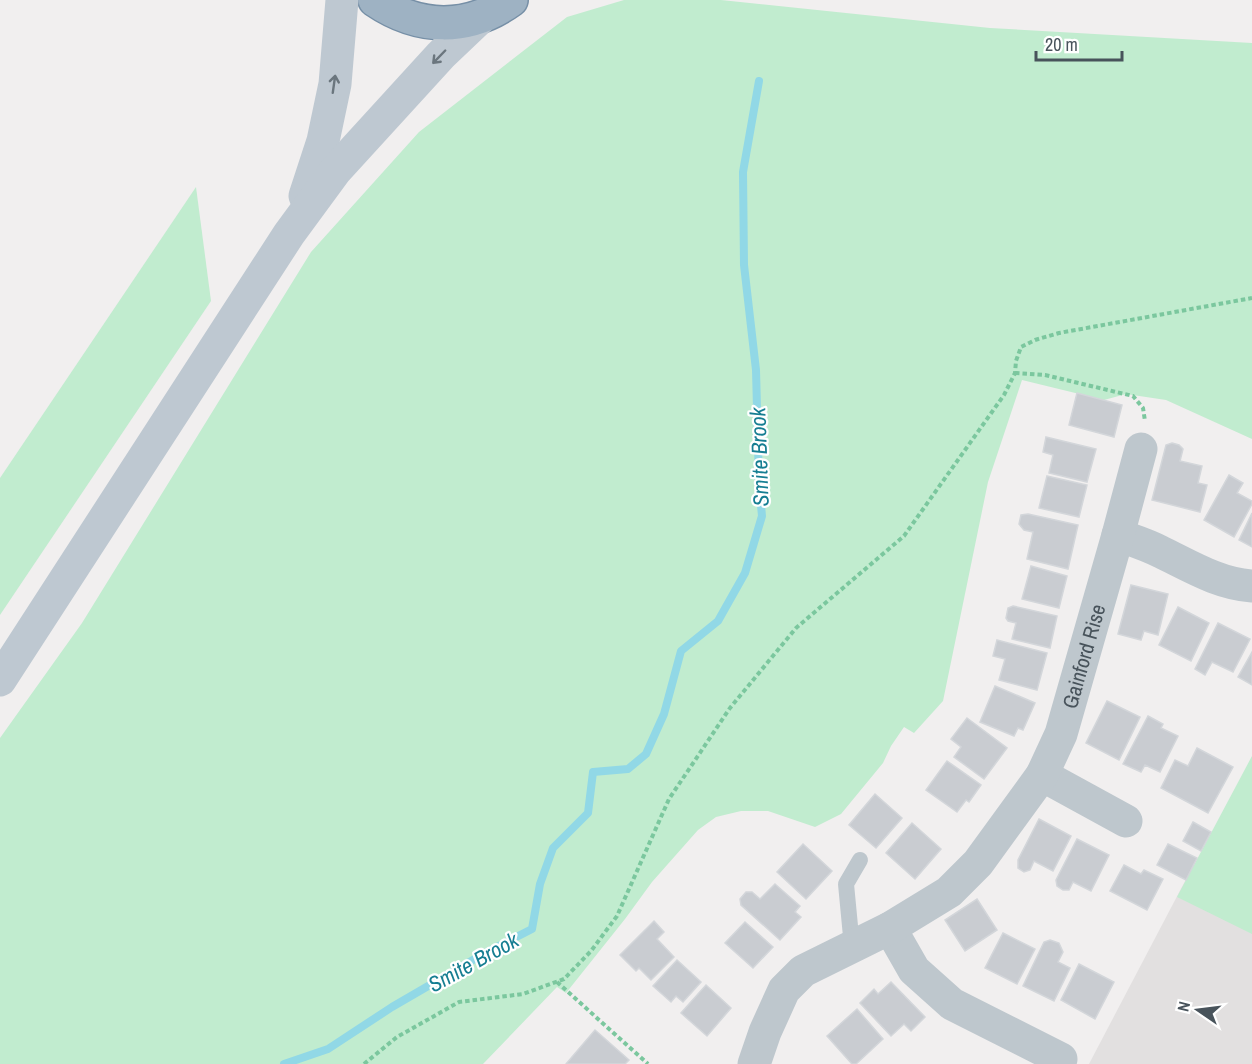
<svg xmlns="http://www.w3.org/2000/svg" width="1252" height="1064" font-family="'Archivo Narrow',sans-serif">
<rect width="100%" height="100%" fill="#f1efef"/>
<path fill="#e2e0e0" d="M1194,864l58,27v173h-163z"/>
<g fill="#c1eccf">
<path d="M624,0h97l269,28 262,15v396l-86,-39 -40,-6 -22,6 -82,-20 -34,102 -45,219 -29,32 -10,-6 -13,19 -8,17 -42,51 -26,13 -47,-16h-27l-25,6 -18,13 -46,52 -27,37 -59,74 -9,-6 -74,77h-483v-326l82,-115 229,-371 108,-120 148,-115z"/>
<path d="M196,187l15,114 -211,314v-137z"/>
<path d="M1252,756v178l-75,-37z"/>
</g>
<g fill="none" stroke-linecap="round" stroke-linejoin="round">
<path stroke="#91d8e6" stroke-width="8" d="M284,1064l44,-15 64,-42 93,-54 47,-24 8,-45 13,-36 35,-35 5,-41 35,-3 18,-15 18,-40 17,-63 37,-30 27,-48 17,-57 -3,-32 -3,-114 -12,-105 -1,-93 16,-91"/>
</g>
<g fill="#c9ccd1" stroke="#d3d6da" stroke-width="1.5">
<path d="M1077,393l45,12 -8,32 -45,-12z"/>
<path d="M1046,437l50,12 -9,33 -38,-9 4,-18 -10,-3z"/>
<path d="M1172,443l7,2 4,4 -3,12 22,5 -4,17 9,2 -7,27 -48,-12 14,-55z"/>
<path d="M1229,475l14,8 -6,10 15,8v3l-18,33 -30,-17z"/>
<path d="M1047,476l40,9 -8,32 -40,-9z"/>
<path d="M1252,513v34l-13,-7z"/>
<path d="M1028,514l50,11 -10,44 -41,-10 6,-27 -9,-2 -5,-6 2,-9z"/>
<path d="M1031,566l36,10 -8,32 -37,-9z"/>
<path d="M1131,585l37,9 -10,41 -14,-4 -3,9 -23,-6z"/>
<path d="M1013,606l44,10 -7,32 -38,-9 4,-16 -8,-2 -2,-3 2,-10z"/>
<path d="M1178,607l31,16 -18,38 -32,-16z"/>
<path d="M1218,623l32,16 -17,33 -21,-10 -7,13 -10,-6z"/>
<path d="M997,640l50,13 -10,37 -38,-10 6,-21 -12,-3z"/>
<path d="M1252,652v33l-14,-8z"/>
<path d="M995,686l40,17 -12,27 -5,-2 -4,8 -34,-14z"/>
<path d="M1107,701l33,16 -21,43 -33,-17z"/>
<path d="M1148,716l15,8 -2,4 17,8 -18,36 -15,-7 -4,7 -18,-8z"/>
<path d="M967,718l40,30 -23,31 -30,-22 7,-10 -10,-8z"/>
<path d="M1197,748l36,19 -25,46 -47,-25 14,-28 13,6z"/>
<path d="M947,761l34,24 -12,17 -3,-2 -9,12 -31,-22z"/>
<path d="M875,794l27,24 -26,30 -27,-23z"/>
<path d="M1039,819l32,17 -18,35 -19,-10 -4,9 -6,2 -6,-4v-8z"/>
<path d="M1193,822l18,10 -10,19 -18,-10z"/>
<path d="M912,823l29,26 -26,30 -29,-26z"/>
<path d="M1077,839l32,16 -18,36 -18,-9 -4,8h-6l-6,-4 -1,-6z"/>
<path d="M803,844l29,27 -26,28 -29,-27z"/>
<path d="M1168,844l29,14 -11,22 -29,-15z"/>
<path d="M1124,865l17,9 3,-4 19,9 -16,31 -37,-19z"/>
<path d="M775,884l25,22 -5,6 6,5 -21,23 -39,-35 -1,-6 6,-7h6l8,7z"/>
<path d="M977,899l20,31 -32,21 -20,-31z"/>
<path d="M654,921l10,11 -7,7 17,18 -23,23 -12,-12 -3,3 -16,-16z"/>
<path d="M745,922l28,25 -20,21 -28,-25z"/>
<path d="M1003,933l32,16 -18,35 -32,-16z"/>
<path d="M1050,940l9,3 4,9 -5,10 12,6 -16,33 -31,-15 21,-44z"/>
<path d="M677,960l24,22 -18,20 -7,-6 -5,6 -18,-16z"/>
<path d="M1079,964l35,18 -19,37 -34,-19z"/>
<path d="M891,982l34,35 -14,14 -7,-7 -13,12 -31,-33 14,-14 4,5z"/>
<path d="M706,985l25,23 -24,28 -26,-23z"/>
<path d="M857,1009l26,30 -27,25h-4l-25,-28z"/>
<path d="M595,1030l34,30 -4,4h-59z"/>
</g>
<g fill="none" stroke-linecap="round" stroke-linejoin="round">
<g stroke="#768fa6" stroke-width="36">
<path id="trunk" d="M375,0c44,30 93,31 136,0"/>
</g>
<g stroke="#7bc79e" stroke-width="4" stroke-dasharray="4.5 3" stroke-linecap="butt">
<path d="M1015,373l30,2 88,21 10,12 2,13"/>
<path d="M557,982l91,82"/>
<path d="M364,1064l33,-27 62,-35 64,-8 41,-15 27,-28 26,-35 52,-117 61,-91 66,-80 108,-92 100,-141 11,-22 1,-12 5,-14 14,-7 24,-7 193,-35"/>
</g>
<path stroke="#bec7cd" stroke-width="16" d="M852,947l-6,-63 14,-24"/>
<g stroke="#bec7cd" stroke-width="33">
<path d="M1118,535c14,5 30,10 43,17 29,14 58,32 91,34"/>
<path d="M1042,775l84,46"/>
<path d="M890,928l24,42 38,34 109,55"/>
<path id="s1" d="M754,1064l11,-32 19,-42 19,-19 87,-43 59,-36 29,-29 64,-88 19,-41 57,-199 23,-86"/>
</g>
<g stroke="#bec8d1" stroke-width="33">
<path d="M305,196l18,-55 12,-57 7,-84"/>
<path d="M0,680l289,-446 47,-64 105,-115 40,-38"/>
</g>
<use href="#trunk" stroke="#9eb2c3" stroke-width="33"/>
</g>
<defs><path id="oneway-shaft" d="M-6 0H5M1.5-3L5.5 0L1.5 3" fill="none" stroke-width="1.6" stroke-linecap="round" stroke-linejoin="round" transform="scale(1.5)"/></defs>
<g stroke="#6b767e">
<use href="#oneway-shaft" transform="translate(439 57) rotate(134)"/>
<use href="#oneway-shaft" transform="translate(334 84) rotate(-82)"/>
</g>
<g text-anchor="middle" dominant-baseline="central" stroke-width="4.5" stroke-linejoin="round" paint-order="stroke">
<g font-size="21" fill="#48535b" stroke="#fff">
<text stroke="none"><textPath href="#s1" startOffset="549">Gainford Rise</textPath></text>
</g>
<g font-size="22" font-style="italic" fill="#167e92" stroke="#fff">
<text transform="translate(759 457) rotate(-92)">Smite Brook</text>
<text transform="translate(473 962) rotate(-29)">Smite Brook</text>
</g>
</g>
<g transform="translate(1198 1010) rotate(284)" stroke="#ffffff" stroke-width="4.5" paint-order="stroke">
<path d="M0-4.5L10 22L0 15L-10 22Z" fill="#48535b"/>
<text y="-9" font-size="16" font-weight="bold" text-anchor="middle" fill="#48535b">N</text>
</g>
<path d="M1036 51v9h86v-9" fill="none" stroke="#48535b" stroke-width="3"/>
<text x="1045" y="51" font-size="18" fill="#48535b" stroke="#ffffff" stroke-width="4.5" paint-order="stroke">20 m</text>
</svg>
